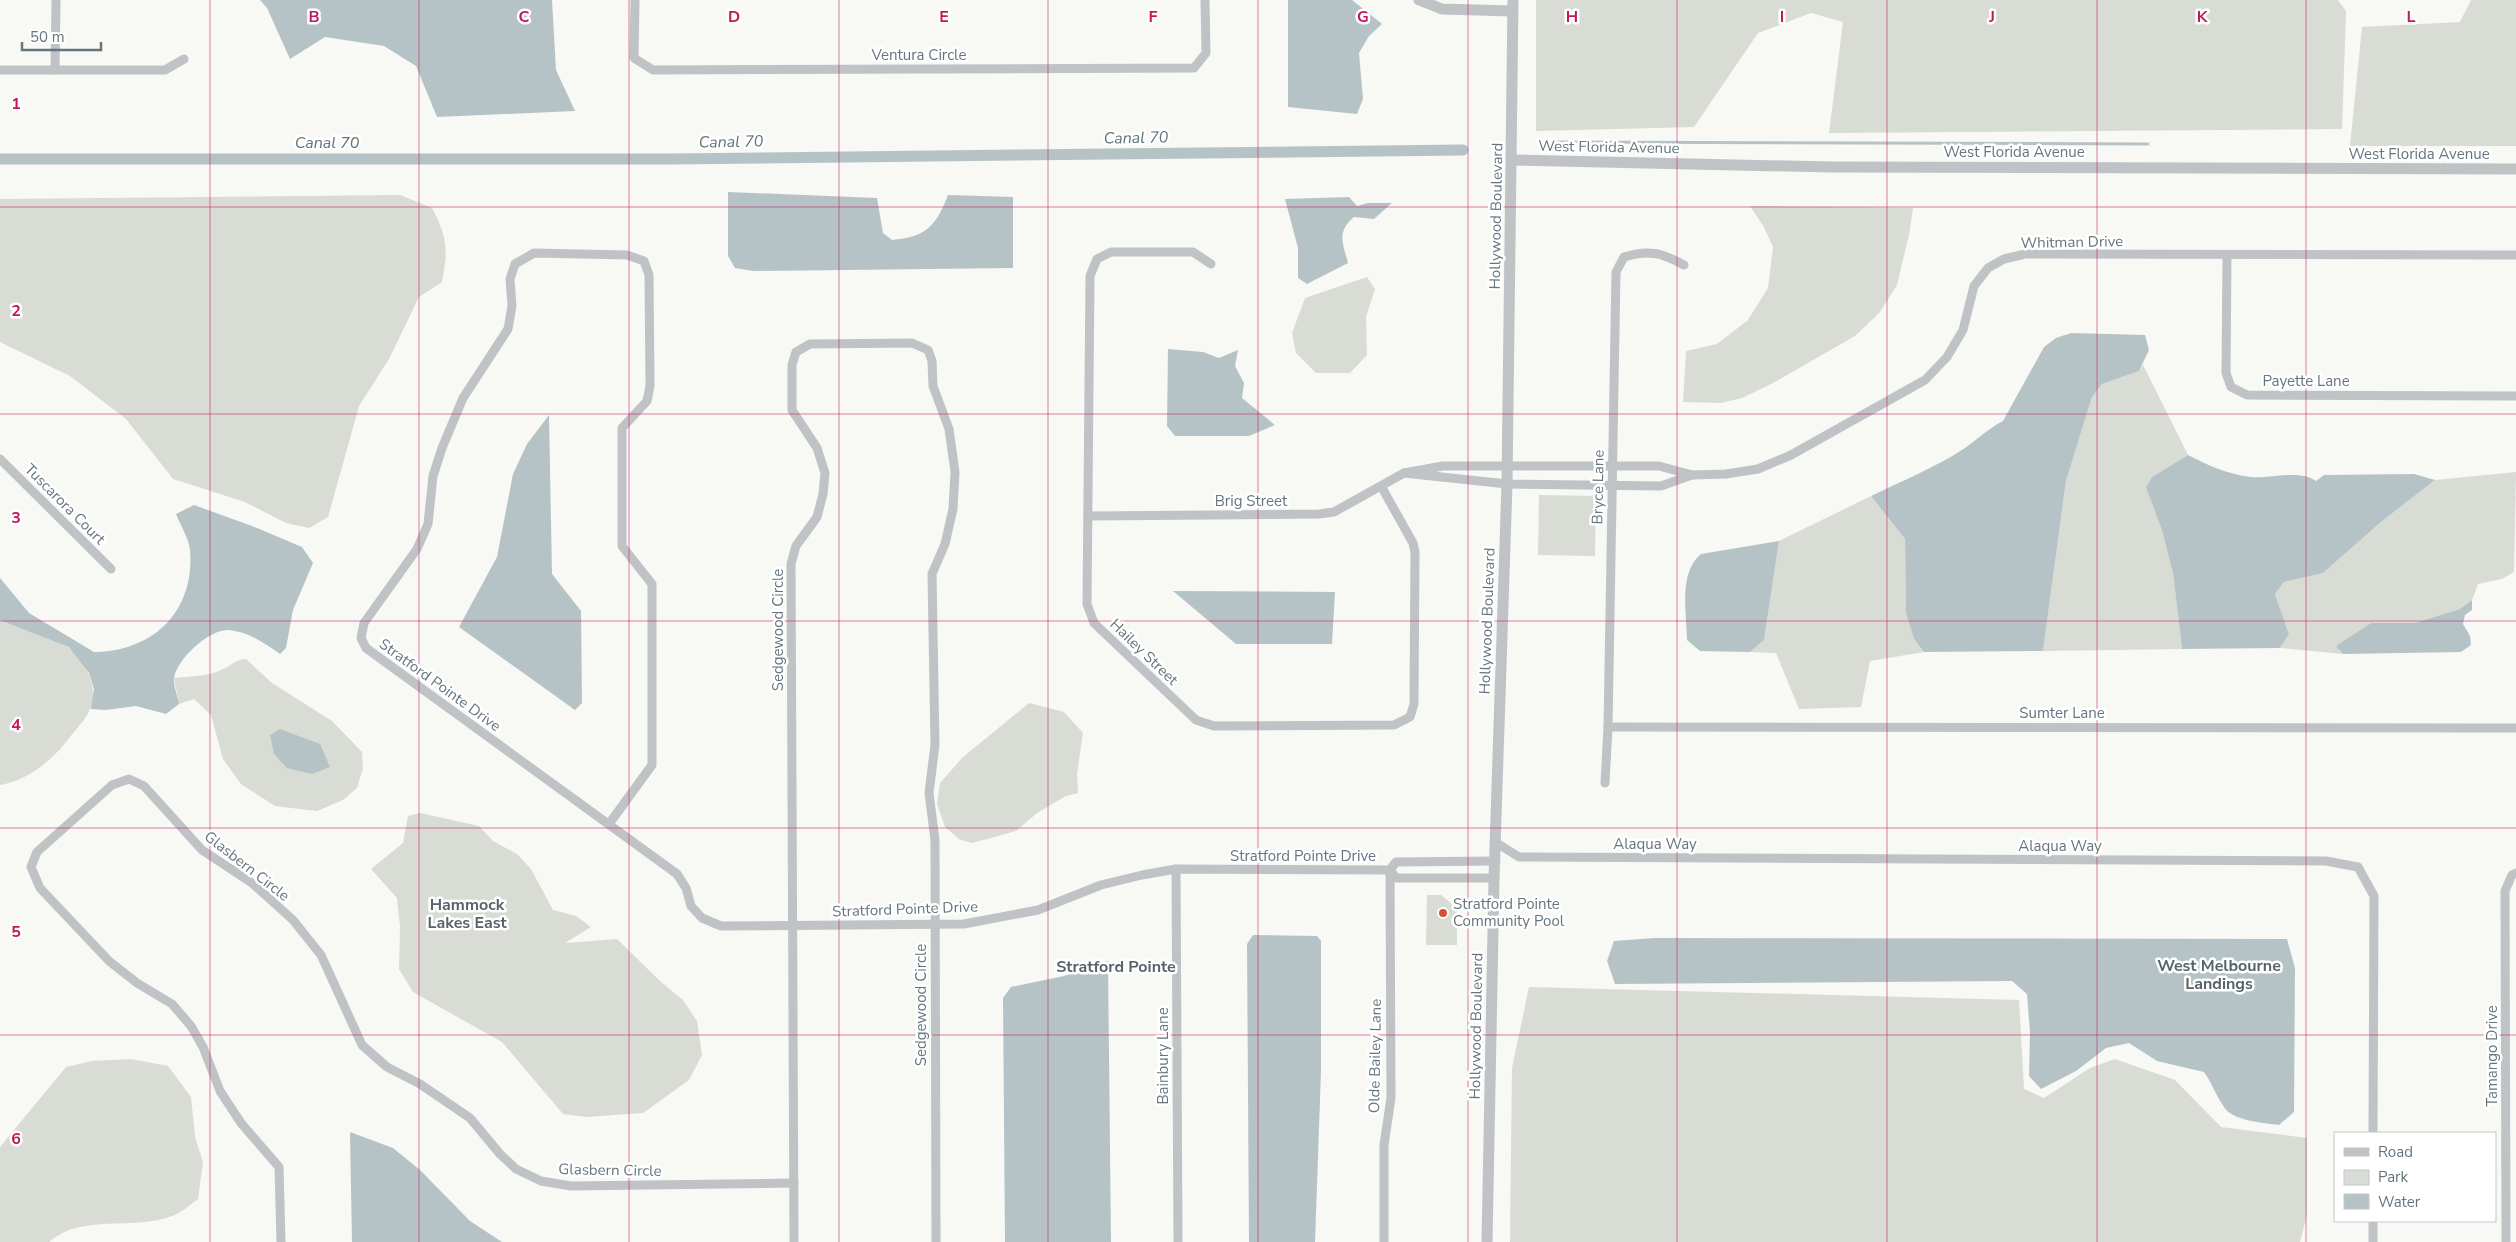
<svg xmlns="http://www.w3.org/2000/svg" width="2516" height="1242" font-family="'Nunito Sans',sans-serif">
<rect width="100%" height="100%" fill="#f8f8f5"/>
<g fill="#d8dcd5">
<path d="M1536,0h802l8,11 -4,118 -513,4 14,-111 -32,-9 -53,20 -64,94 -158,4z"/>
<path d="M2471,0h45v146h-166l12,-119 98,-5z"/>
<path d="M400,195l32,13c16,31 16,41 10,74l-23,15 -30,62 -30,47 -31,111 -19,11 -23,-5 -41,-21 -72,-23 -47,-60 -56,-43 -70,-34v-143z"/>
<path d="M1750,206l163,2 -4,27 -12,50 -17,27 -25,24 -82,47 -31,15 -21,5 -38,-1 3,-51 31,-7 31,-24 20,-32 5,-41 -9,-20z"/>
<path d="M1367,277l8,12 -9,28 1,38 -17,18h-34l-20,-20 -4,-20 13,-35z"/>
<path d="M2143,365l45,90 -36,22 21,96 9,76 -139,2 23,-170 26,-84 10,-13 37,-13z"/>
<path d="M2516,472l-2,100 -12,7 -24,5 -6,16 -12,9 -45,14h-44l-34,23 6,8 -63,-6 9,-14 -14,-40 9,-12 39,-9 58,-51 54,-42z"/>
<path d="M1539,495l57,1 -1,60 -57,-1z"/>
<path d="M1871,496l34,43 1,74 8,26 10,13 -54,9 -9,46 -62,2 -23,-56 -26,-1 14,-12 15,-99z"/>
<path d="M0,620c22,5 48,15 67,26 18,11 33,44 23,63 -4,10 -13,19 -20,28 -16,22 -43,44 -70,48z"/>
<path d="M246,659l26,24 60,38 30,31 1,16 -6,20 -14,12 -26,11 -42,-5 -34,-22 -18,-25 -12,-44 -17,-16 -15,5 -5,-26c15,-2 33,-1 47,-8 10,-4 13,-10 25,-11z"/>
<path d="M1029,703l35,9 19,21 -6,41 1,19 -12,3 -29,17 -21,18 -25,7 -20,5 -12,-4 -14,-12 -8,-23 3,-21 23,-26z"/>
<path d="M420,813l59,13 14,15 24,13 14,15 22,41 23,6 15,11 -26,16 52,-4 44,43 22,18 14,21 5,34 -13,25 -46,33 -57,4 -23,-3 -61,-72 -89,-50 -14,-23 1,-42 -3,-29 -26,-29 32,-26 5,-27z"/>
<path d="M1427,895h14l16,13v37h-31z"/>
<path d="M1529,987l490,13 5,89 20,9 46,-30 25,-9 60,21 46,47 86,11v77l-7,27h-790l2,-174z"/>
<path d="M131,1059l37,7 23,31 4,40 8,25 -5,37c-8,6 -17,14 -26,17 -39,15 -90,-3 -123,26h-49v-95l66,-80 26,-6z"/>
</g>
<g fill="#b6c3c6">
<path d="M260,0h292l4,70 19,41 -138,6 -21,-51 -32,-20 -59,-9 -35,22 -23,-51z"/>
<path d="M1288,0h64l30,24 -13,12 -10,17 4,46 -6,15 -69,-7z"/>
<path d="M728,192l149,6 6,35 9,7c33,-3 44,-13 56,-45l65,2v71l-260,3 -18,-3 -7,-12z"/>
<path d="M1349,197l8,9 11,-3h24l-18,16 -20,-2c-18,15 -11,27 -6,46l-41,21 -9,-6v-30l-13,-49z"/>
<path d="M2071,333l74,2 4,15 -10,21 -37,13 -10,13 -26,84 -23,170 -119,1 -10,-13 -8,-26 -1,-74 -34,-43c31,-15 65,-29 94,-48 13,-9 24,-20 38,-27l41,-74 12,-9z"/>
<path d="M1168,349l35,3 16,6 19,-8 -3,16 9,17 -2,15 33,27 -26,11h-74l-8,-10z"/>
<path d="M549,415l3,159 29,37 1,92 -7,7 -116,-83 38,-70 16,-83 14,-30z"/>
<path d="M2188,455c22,11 38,19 63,22 20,2 48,-8 65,4l8,-6 90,-1 21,6 -54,42 -58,51 -39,9 -9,12 14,40 -9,14 -98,1 -9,-76 -11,-43 -16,-43 6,-10z"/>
<path d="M194,505l58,21 50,21 11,16 -20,47 -7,38 -6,6c-16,-11 -31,-22 -51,-24 -20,-1 -52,29 -55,48 -1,7 4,19 5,26l-13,10 -30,-8 -30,4 -15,-1 3,-20 -5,-16 -20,-26 -69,-27v-42l29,35 65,39c60,-1 101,-41 96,-102 -1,-12 -10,-25 -14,-36z"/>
<path d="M1779,541l-15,99 -14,12 -50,-1 -13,-11c0,-28 -9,-67 14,-86z"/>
<path d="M1173,591l162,1 -3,52h-96z"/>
<path d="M2472,600v10l-7,5 -2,9 7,12 1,9 -10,7 -118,2 -7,-8 35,-23h44l45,-14z"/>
<path d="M280,729l40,15 10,23 -18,7 -25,-6 -13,-14 -4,-19z"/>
<path d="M1253,935l64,1 4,5v130l-6,171h-66l-2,-298z"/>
<path d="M1654,938l633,1 8,29 -1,144 -15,13c-16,-2 -46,-4 -55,-18 -8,-11 -12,-24 -20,-35l-47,-11 -28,-18 -23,5 -30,23 -35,18 -12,-13 1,-44 -3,-38 -15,-13 -397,3 -8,-23 7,-20z"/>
<path d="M1108,961l3,281h-106l-2,-244 8,-11 53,-11z"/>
<path d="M350,1132l43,16 27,22 50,51 32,21h-150z"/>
</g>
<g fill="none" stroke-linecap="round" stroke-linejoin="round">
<path stroke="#b6c3c6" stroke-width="3" d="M1558,142l590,2"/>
<path stroke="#b6c3c6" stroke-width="11" d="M0,159h670l793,-9"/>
<g stroke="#bfc3c6" stroke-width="9">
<path d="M635,0l-1,58 19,12 541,-2 12,-15 -1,-53"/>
<path d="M0,70h165l19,-11"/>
<path d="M55,70l1,-70"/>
<path d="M2227,255l-1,118 5,14 16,8 269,1"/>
<path d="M1211,264l-18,-12h-82l-14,7 -7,17 -3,328 7,19 102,97 18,6 180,-1 16,-8 4,-13 1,-152 -2,-9 -32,-57"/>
<path d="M0,459l111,110"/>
<path d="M1404,473l103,11 154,2 31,-11 34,-1 32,-5 33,-14 134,-75 22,-23 16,-27 11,-44 14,-18 16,-9 21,-5 491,1"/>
<path d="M1089,516l230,-2 15,-2 70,-39 39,-7h216l33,9"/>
<path d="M1608,727l908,1"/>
<path d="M1605,783l3,-56 8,-455 8,-15c25,-8 38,-4 60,8"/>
<path d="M609,824l43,-59v-181l-30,-38v-118l25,-27 3,-15 -1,-111 -5,-14 -17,-6 -93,-2 -19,11 -5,15 2,27 -4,23 -45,69 -21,50 -9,28 -5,48 -11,25 -53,74 -3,15 5,10 311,226 9,14 5,18 11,12 19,8 243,-2 74,-14 63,-25 41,-10 34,-6 214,1"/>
<path d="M1495,842l24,15 807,4 32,6 16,29 -1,237"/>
<path d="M1176,869l2,373"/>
<path d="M1390,870l6,-8 100,-1"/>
<path d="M1390,870l6,8h98"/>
<path d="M281,1242l-2,-75 -38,-44 -21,-32 -17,-44 -12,-21 -19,-22 -35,-21 -28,-22 -69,-73 -9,-21 6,-15 75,-67 17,-6 15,7 58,64 50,33 41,37 28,35 41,90 25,22 33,17 50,34 30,36 16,15 25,12 30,5 223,-3"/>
<path d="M794,1242l-3,-678 5,-18 21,-29 6,-23 2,-21 -8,-25 -25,-38v-45l4,-13 14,-8 102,-1 16,7 4,11 1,25 16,43 6,43 -2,37 -8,35 -13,30 3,171 -6,48 6,47 1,402"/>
<path d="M1384,1242v-97l7,-47 -1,-228"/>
<path d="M2373,1242v-21"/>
<path d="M2506,1242l-1,-351 7,-16 4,-2"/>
</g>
<g stroke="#bfc3c6" stroke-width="11">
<path d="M1419,0l23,9 70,2"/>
<path d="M1512,160l319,7 685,2"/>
<path d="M1487,1242l7,-364 13,-394 6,-484"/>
</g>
</g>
<path fill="none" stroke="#c2185b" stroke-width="1" stroke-opacity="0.55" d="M210,0v1242M419,0v1242M629,0v1242M839,0v1242M1048,0v1242M1258,0v1242M1468,0v1242M1677,0v1242M1887,0v1242M2097,0v1242M2306,0v1242M0,207h2516M0,414h2516M0,621h2516M0,828h2516M0,1035h2516"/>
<circle fill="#d55038" stroke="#fff" stroke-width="2" cx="1443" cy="913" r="5"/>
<g text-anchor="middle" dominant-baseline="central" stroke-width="5" stroke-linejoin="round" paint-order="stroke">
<g font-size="15" fill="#65757e" stroke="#fff">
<text x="919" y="55">Ventura Circle</text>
<text transform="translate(1609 147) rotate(1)">West Florida Avenue</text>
<text x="2014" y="152">West Florida Avenue</text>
<text x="2419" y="154">West Florida Avenue</text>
<text transform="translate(1496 216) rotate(-89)">Hollywood Boulevard</text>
<text transform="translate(2072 242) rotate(-1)">Whitman Drive</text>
<text x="2306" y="381">Payette Lane</text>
<text transform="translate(1598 487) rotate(-89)">Bryce Lane</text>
<text x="1251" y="501">Brig Street</text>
<text transform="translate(65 504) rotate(45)">Tuscarora Court</text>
<text transform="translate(1487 621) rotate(-88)">Hollywood Boulevard</text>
<text transform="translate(778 630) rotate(-90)">Sedgewood Circle</text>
<text transform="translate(1144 652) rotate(44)">Hailey Street</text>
<text transform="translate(440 685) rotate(36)">Stratford Pointe Drive</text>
<text x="2062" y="713">Sumter Lane</text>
<text x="1655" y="844">Alaqua Way</text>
<text x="2060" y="846">Alaqua Way</text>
<text x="1303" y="856">Stratford Pointe Drive</text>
<text transform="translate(247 866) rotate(38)">Glasbern Circle</text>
<text transform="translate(905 909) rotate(-2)">Stratford Pointe Drive</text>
<text transform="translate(921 1005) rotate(-90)">Sedgewood Circle</text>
<text transform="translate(1476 1026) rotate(-89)">Hollywood Boulevard</text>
<text transform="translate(1163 1056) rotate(-90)">Bainbury Lane</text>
<text transform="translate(1375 1056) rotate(-89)">Olde Bailey Lane</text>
<text transform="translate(2492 1056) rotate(-90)">Tamango Drive</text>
<text transform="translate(610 1170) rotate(1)">Glasbern Circle</text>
</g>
<g font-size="15" fill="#65757e" stroke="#fff" text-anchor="start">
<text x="1453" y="904">Stratford Pointe<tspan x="1453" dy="17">Community Pool</tspan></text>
</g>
<g font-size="16" font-style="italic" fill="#607478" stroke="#fff">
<text transform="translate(1136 138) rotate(-1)">Canal 70</text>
<text transform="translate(731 142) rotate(-1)">Canal 70</text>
<text x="327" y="143">Canal 70</text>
</g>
<g font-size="16" font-weight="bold" fill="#576369" stroke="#fff">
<text x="467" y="905">Hammock<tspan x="467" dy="18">Lakes East</tspan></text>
<text x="2219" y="966">West Melbourne<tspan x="2219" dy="18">Landings</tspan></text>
<text x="1116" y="967">Stratford Pointe</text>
</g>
</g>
<g font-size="16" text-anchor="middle" font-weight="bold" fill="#c2185b" stroke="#fff" stroke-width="5" stroke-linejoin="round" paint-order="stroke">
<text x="314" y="22">B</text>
<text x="524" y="22">C</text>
<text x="734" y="22">D</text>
<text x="944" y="22">E</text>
<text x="1153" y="22">F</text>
<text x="1363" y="22">G</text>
<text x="1572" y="22">H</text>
<text x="1782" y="22">I</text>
<text x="1992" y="22">J</text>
<text x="2202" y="22">K</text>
<text x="2411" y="22">L</text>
<text x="16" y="109">1</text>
<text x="16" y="316">2</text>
<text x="16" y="523">3</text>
<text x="16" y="730">4</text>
<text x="16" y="937">5</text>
<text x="16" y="1144">6</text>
</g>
<rect x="2334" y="1132" width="162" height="90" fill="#ffffff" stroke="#c1c8cb"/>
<rect x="2344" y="1148" width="25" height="8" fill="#bfc3c6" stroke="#c1c8cb"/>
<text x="2378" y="1157" font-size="15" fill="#65757e">Road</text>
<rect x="2344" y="1170" width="25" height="15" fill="#d8dcd5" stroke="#c1c8cb"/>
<text x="2378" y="1182" font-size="15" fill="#65757e">Park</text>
<rect x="2344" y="1194" width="25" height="15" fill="#b6c3c6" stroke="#c1c8cb"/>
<text x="2378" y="1207" font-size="15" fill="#65757e">Water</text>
<path d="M22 42v8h79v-8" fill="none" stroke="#65757e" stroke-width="2.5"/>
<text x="30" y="42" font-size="15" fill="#65757e" stroke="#ffffff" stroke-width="4" paint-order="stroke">50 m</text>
</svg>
